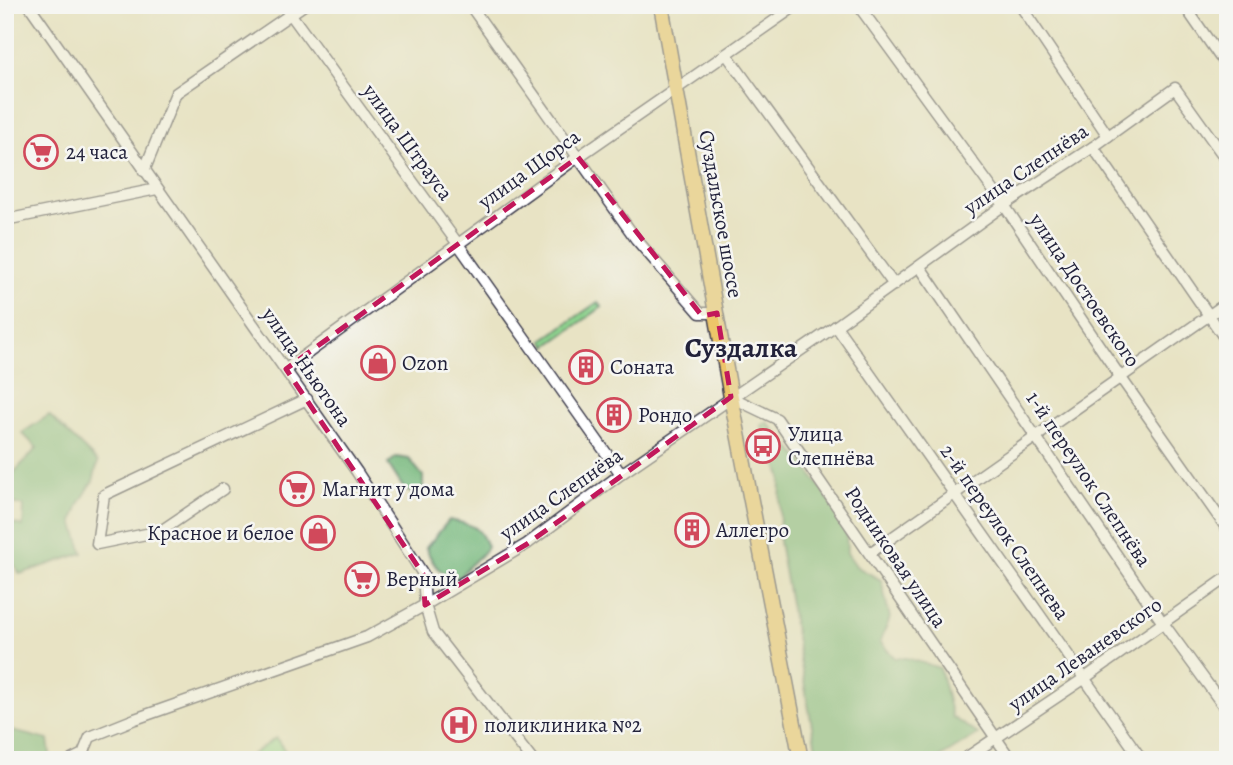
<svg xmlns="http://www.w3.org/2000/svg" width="1233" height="765" font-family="Alegreya,serif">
<rect width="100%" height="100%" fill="#f6f6f2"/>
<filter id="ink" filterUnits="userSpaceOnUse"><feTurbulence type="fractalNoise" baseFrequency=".0143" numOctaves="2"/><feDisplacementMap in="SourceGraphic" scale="14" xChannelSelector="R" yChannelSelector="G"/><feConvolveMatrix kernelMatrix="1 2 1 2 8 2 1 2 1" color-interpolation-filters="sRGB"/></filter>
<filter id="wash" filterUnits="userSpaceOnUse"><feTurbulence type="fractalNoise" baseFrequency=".00686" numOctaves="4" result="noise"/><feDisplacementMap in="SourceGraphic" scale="28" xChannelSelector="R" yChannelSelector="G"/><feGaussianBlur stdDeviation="1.57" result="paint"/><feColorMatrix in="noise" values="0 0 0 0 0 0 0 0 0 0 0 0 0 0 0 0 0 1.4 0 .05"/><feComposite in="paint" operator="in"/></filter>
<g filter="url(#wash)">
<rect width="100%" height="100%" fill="#e8e3c4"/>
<g fill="#91d690" stroke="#5a7c66" stroke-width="2">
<path d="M598,302l4,5 -55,39 -4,-6z"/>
<path d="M276,738l15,22h-47z"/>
</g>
<g fill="#74b77a" stroke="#4b6c5a" stroke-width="2">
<path d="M49,415l49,47 -5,19 -14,23 -6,17 10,32 -63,21 -8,-12 -7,-1v-40l18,5 1,-20 -19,-5v-19l32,-34 -15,-15z"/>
<path d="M767,422l36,40 43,62 1,29 10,14 24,13 9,38 -10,24 15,16h11l34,10 12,49 26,17 -42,26h-118l-39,-218 2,-66 -20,-52z"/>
<path d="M396,457l13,2 14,17v12l-9,6 -10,-5 -16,-25z"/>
<path d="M449,520c22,5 30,4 38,27 -8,13 -19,17 -27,30 -19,0 -27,-12 -34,-29z"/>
<path d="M5,729l43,11 3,20h-46z"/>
</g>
</g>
<g filter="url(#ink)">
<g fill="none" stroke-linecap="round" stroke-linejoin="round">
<g stroke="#403f50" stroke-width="13">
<g id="minor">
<path d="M29,5l328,467 66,102 2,31 8,27 99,128"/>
<path d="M284,5l174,239 163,230"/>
<path d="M470,5l166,234 64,74h17"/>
<path d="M858,5l146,200 117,173 107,152"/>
<path d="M1020,5l88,131"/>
<path d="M1184,5l36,52"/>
<path d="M727,55l167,230"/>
<path d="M1093,147l135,196"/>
<path d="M144,171l32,-78 128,-88"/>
<path d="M5,220l152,-31"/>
<path d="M920,267l243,356 65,89"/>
<path d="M836,326l306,434"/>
<path d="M286,369l292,-212 219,-152"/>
<path d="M731,397l46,22 234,341"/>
<path d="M223,489l-62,42 -64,13 7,-49 203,-96"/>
<path d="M870,553l358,-251"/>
<path d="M71,760l12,-6 7,-17 45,-18 232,-82 58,-32 102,-61 94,-70 215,-148 168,-121 89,-58 82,-59 53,74"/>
<path d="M963,760l122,-82 143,-101"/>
</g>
</g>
<g stroke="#403f50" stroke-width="17">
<path id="major" d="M661,5l70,392 70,363"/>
</g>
<use href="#minor" stroke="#fff" stroke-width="10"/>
<use href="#major" stroke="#edc569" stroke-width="14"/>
</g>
</g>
<path d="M0 0H1233V765H0ZM578,157l124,159 15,-3 14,84 -204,147 -102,61 -2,-31 -137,-205z" fill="#e8e3c4" fill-opacity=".55" fill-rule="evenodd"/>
<path fill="none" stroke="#c2185b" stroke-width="5" stroke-dasharray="14 9" stroke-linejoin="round" d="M578,157l124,159 15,-3 14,84 -204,147 -102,61 -2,-31 -137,-205z"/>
<defs>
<g id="supermarket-ring" transform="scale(1.75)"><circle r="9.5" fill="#f6f6f2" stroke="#d1495b" stroke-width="1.5"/><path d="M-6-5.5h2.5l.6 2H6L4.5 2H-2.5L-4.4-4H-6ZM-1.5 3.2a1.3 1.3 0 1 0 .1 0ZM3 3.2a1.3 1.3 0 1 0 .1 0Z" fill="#d1495b"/></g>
<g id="shop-ring" transform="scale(1.75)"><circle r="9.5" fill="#f6f6f2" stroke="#d1495b" stroke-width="1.5"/><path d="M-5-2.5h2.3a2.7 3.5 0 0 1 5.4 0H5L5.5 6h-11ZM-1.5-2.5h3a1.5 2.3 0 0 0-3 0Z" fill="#d1495b"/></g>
<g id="building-ring" transform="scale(1.75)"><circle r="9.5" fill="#f6f6f2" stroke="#d1495b" stroke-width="1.5"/><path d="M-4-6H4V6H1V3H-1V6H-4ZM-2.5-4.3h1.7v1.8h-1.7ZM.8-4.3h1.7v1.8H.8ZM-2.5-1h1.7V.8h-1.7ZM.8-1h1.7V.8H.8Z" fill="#d1495b"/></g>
<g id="bus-ring" transform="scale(1.75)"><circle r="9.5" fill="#f6f6f2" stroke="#d1495b" stroke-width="1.5"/><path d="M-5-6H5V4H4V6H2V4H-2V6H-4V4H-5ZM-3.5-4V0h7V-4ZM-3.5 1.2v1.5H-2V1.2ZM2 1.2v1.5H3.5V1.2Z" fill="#d1495b"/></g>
<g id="hospital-ring" transform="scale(1.75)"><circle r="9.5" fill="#f6f6f2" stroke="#d1495b" stroke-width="1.5"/><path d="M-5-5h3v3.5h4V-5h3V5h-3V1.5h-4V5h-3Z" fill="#d1495b"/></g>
</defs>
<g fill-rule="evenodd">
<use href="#supermarket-ring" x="41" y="152"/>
<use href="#shop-ring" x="378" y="363"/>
<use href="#building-ring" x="586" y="367"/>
<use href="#building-ring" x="614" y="415"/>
<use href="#bus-ring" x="763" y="446"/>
<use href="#supermarket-ring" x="297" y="489"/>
<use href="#building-ring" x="692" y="530"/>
<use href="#shop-ring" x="318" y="533"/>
<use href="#supermarket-ring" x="362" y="579"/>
<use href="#hospital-ring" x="459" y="725"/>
</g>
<g text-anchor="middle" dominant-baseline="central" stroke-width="5" stroke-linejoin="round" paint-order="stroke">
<g font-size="21" fill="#22223b" stroke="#f6f6f2">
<text transform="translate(408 142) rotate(54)">улица Штрауса</text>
<text transform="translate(529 169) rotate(-36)">улица Щорса</text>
<text transform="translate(1026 169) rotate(-34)">улица Слепнёва</text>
<text transform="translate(721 214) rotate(80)">Суздальское шоссе</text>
<text transform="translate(1085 290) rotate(56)">улица Достоевского</text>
<text transform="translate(307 367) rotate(55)">улица Ньютона</text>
<text transform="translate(1089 479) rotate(56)">1-й переулок Слепнёва</text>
<text transform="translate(561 494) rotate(-35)">улица Слепнёва</text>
<text transform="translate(1005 532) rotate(55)">2-й переулок Слепнева</text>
<text transform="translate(896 557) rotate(56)">Родниковая улица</text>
<text transform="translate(1085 654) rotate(-35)">улица Леваневского</text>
</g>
<g font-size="21" fill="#22223b" stroke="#f6f6f2" text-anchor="start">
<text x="66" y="152">24 часа</text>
<text x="402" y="363">Ozon</text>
<text x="610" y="367">Соната</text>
<text x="638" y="415">Рондо</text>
<text x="788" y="434">Улица<tspan x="788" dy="24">Слепнёва</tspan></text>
<text x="322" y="489">Магнит у дома</text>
<text x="716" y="530">Аллегро</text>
<text x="294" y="533" text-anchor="end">Красное и белое</text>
<text x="386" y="579">Верный</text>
<text x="484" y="725">поликлиника №2</text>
</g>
<g font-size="28" font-weight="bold" fill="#22223b" stroke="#f6f6f2">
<text x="741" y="348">Суздалка</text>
</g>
</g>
<rect width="1233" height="765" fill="none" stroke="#f6f6f2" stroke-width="28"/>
</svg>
